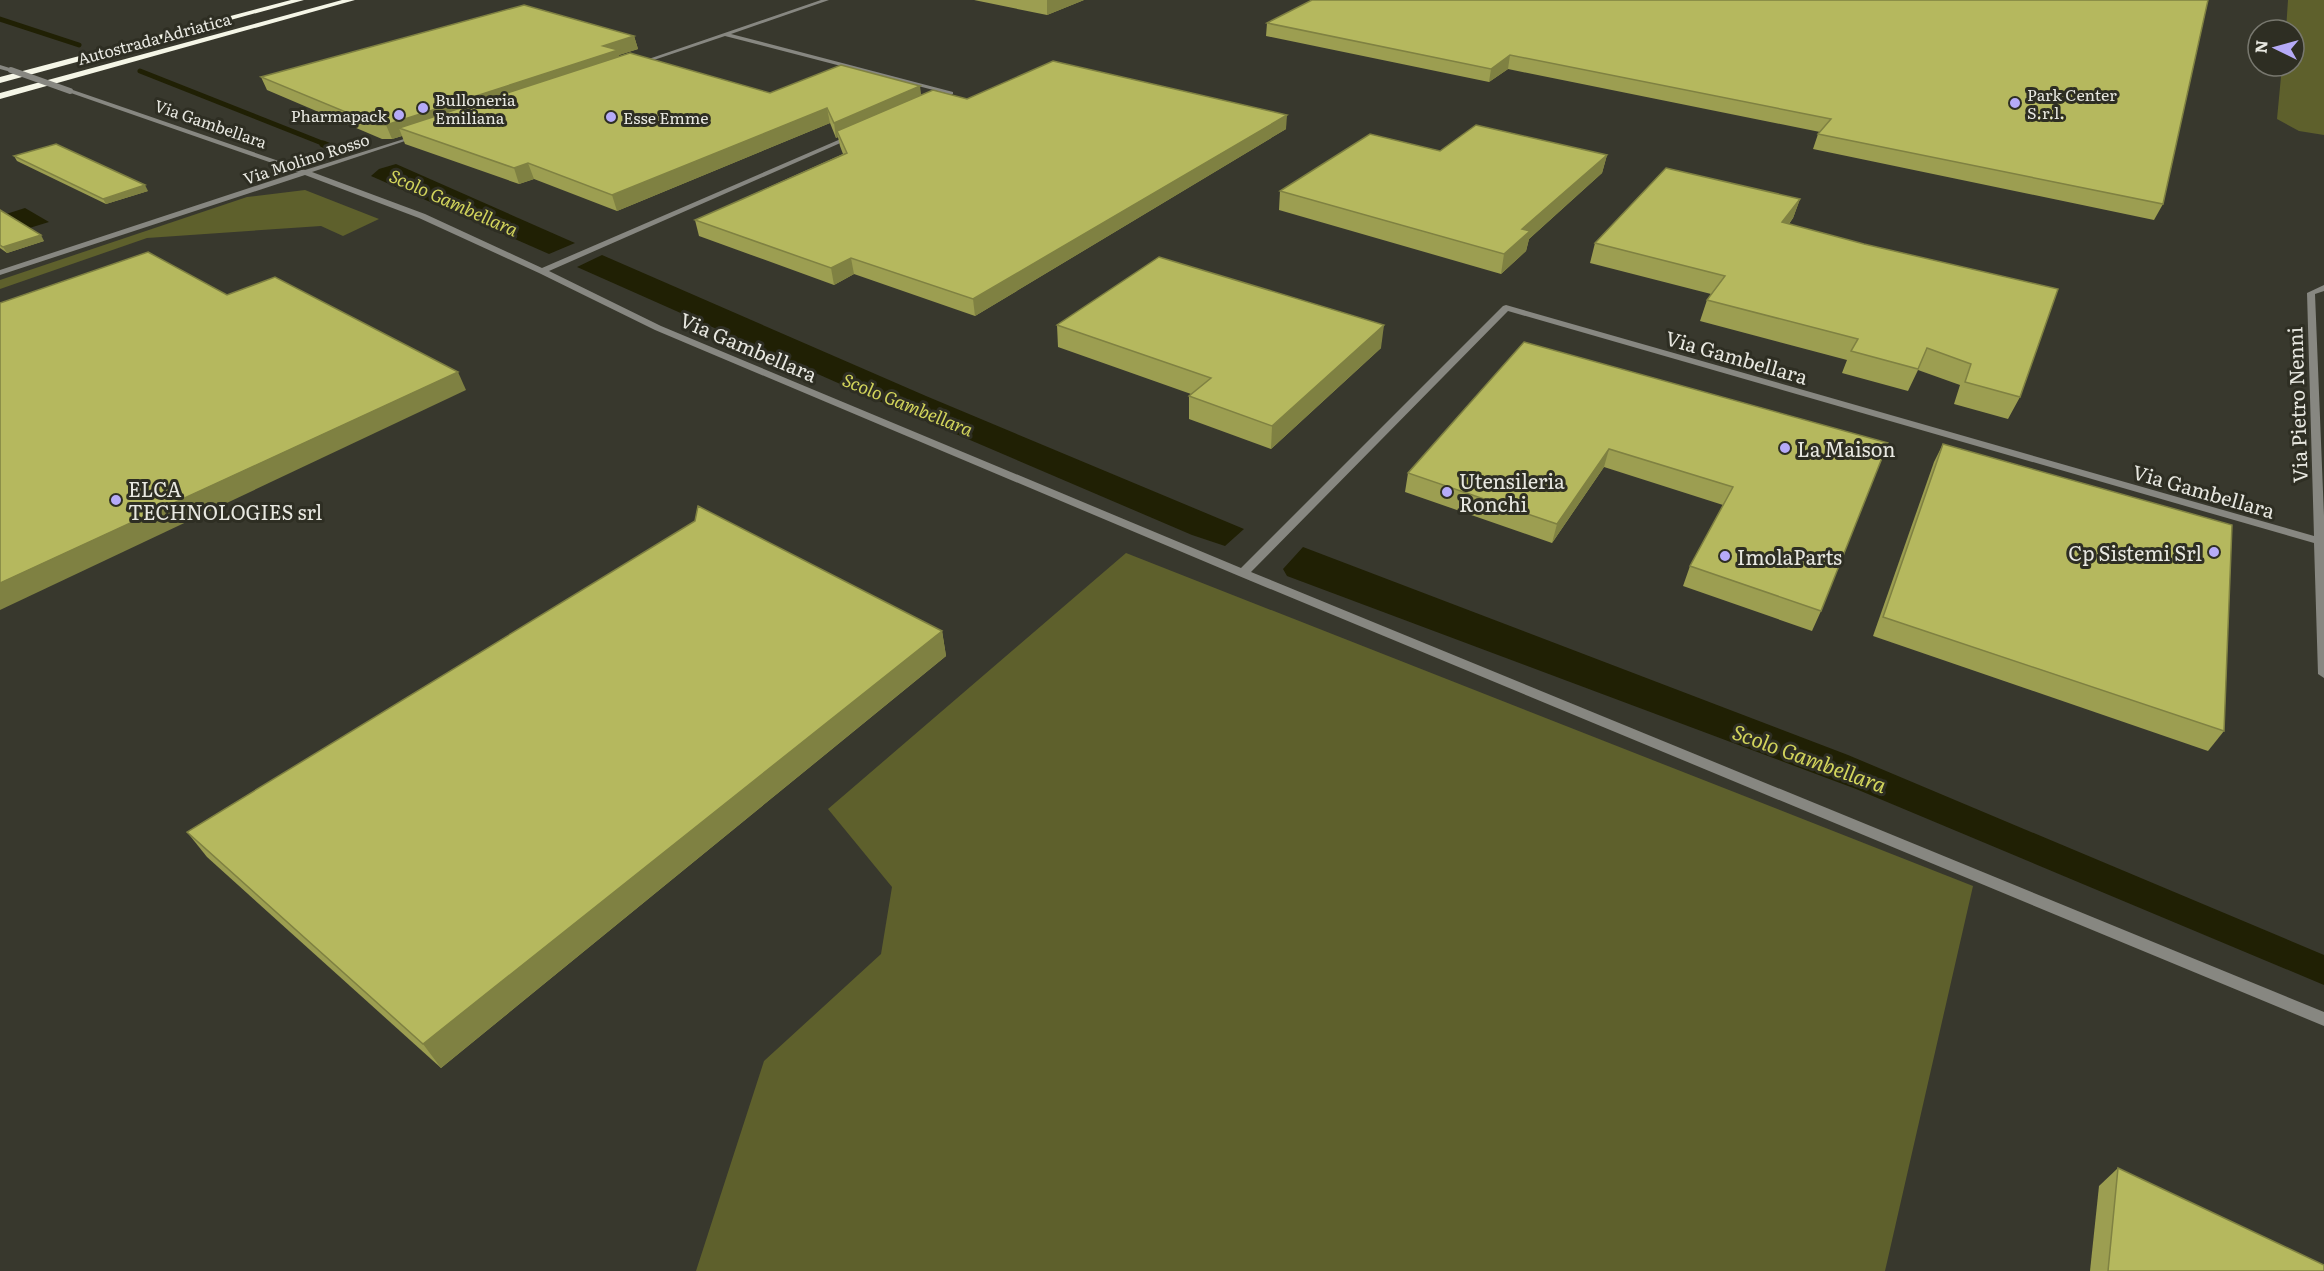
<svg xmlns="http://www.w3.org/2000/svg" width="2324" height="1271" font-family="Literata,serif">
<rect width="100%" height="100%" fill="#38382d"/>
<g fill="#5e602c">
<path d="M2288,0h36v135l-25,-4 -22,-12 5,-53h12v-36h-8z"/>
<path d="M305,190l74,29 -36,17 -22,-10 -174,12 -147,51v-9l247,-83z"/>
<path d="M1126,553l847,333 -88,385h-1189l68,-210 117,-107 11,-67 -64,-78z"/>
</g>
<g fill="#202004">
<path d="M396,164l179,79 -26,11 -178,-78 8,-7z"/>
<path d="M25,208l24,14 -49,15v-21z"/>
<path d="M602,255l324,141 318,133 -19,17 -33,-11 -318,-136 -297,-132z"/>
<path d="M1303,547l545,208 476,200v30l-468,-196 -569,-213 -4,-7z"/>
</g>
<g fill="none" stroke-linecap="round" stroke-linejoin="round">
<g stroke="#202004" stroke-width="5">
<path d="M0,19l79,26"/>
<path d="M140,71l187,74"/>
</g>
<path stroke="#202004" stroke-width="7" d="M323,144l18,7"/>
<g fill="#878781" fill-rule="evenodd">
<path d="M821,0h8l-98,34 222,58v2l-21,7v-2l13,-6 -220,-57 -86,29 -5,-1z"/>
<path d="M0,65l13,4 1,1 -3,2 -11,-3z"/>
<path d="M70,89l235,81 115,-36v2l-108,36 113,42 117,54 308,-133h4v2l-305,134 112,55 580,242 262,-262 3,-1 808,231 -7,-243 17,-8v6l-9,3 9,222v162l-6,-4 -4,-131 -806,-232 -257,261 1073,440v14l-1085,-450 -584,-246 -116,-57 -120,-55 -114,-43 -305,100v-5l298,-98 -230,-80v-2z"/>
</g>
<g fill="#f5f6e7" fill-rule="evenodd">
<path d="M291,0h13l-304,83v-6z"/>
<path d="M342,0h13l-355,99v-6z"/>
</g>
<path stroke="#878781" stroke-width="6" d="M11,70l59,21"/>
</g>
<g fill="#9c9e51">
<path d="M974,0h110l-37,15z"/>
<path d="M2208,0l-45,204 -9,16 -341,-71 5,-15 2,-2 -312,-63 -19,13 -223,-46 1,-13z"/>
<path d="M634,36l4,13 -19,6v2l151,36 151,2 365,34 -311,187 -121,-42 -20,11 -135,-49 -4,-16 148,-66 -3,-8 -2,-9 -2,1 -6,-15 -213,88 -83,-32 -15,5 -114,-40 -3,-8 -10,3h-10l-115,-49 -6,-13z"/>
<path d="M1440,151l167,4 -5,18 -73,66 -3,12 -25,23 -222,-64 1,-19z"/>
<path d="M14,156l134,35 -42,13 -89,-43z"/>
<path d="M1800,199l-7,19 -4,6 231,173 -12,22 -54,-15 6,-19 -42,-15 -10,21 -66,-18 5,-13 -147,-39 7,-21 4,-6 -121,-31 5,-20z"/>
<path d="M0,210l44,31 -37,12 -7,-5z"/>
<path d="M1057,325l324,23 -110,101 -82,-30v-23l2,-2 -133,-47z"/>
<path d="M1524,342l364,101 -67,168 -9,20 -129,-45 7,-20 33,-61 -119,-38 -52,76 -147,-51 3,-19z"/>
<path d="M1943,444l281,287 -16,20 -335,-115 61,-174z"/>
<path d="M695,521l247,110 4,25 -505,412 -234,-211 -20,-25z"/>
<path d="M2118,1168l206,103h-234l9,-85z"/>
</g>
<g fill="#7f8142">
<path d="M1047,0h37l-37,15z"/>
<path d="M634,36l4,13 -19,6 2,8 -222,65 3,8 -10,3 -6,-14 217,-79z"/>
<path d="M1510,55l-2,14 -19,13 2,-13z"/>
<path d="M920,86l2,15 -85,30 1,6 -2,1 -2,-15z"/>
<path d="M827,108l3,15 -213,88 -5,-16z"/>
<path d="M1287,115l-1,14 -311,187 -2,-17z"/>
<path d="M1607,155l-5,18 -73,66 -3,12 -25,23 3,-20 18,-25z"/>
<path d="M528,163l6,16 -15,5 -5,-16z"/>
<path d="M145,185l3,6 -42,13 -3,-5z"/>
<path d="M1800,199l-7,19 -18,24 7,-20z"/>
<path d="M41,235l3,6 -37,12 -4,-6z"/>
<path d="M851,258l3,16 -20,11 -3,-17z"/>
<path d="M1384,325l-3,23 -110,101 1,-23z"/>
<path d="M458,372l8,18 -466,220v-27z"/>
<path d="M1609,449l-5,18 -52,76 5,-19z"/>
<path d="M942,631l4,25 -505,412 -18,-24z"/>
</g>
<g fill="#b5b85e" stroke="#7f8142" stroke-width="1.5">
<path d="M1312,0h896l-45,204 -345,-70 13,-15 -321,-64 -19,14 -224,-46z"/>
<path d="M524,5l110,31 -31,10 15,4 -232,75h-9l-116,-48z"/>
<path d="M630,53l140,40 71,-28 79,21 -86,37 -7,-15 -215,87 -84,-32 -14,5 -115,-40z"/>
<path d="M1053,61l234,54 -314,184 -122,-41 -20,10 -136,-48 152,-67 -10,-22 96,-41 34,9z"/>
<path d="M1476,125l131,30 -85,74 8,2 -26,23 -224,-63 90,-57 70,17z"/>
<path d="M56,144l89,41 -42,14 -89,-43z"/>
<path d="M1666,168l134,31 -18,23 82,22 194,45 -38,108 -55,-15 6,-18 -44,-16 -9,21 -67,-18 7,-12 -151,-39 18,-24 -130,-33z"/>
<path d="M0,210l41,25 -38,12 -3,-2z"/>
<path d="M148,252l79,43 48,-18 183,95 -458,211v-280z"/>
<path d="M1159,257l225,68 -112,101 -83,-30 22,-18 -154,-53z"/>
<path d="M1524,342l364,101 -67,168 -131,-45 43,-79 -124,-38 -52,75 -149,-51z"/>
<path d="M1943,444l289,81 -8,206 -341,-114z"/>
<path d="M698,506l244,125 -519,413 -236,-212 508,-311z"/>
<path d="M2118,1168l206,97v6h-216z"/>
</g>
<g fill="#b6abf8" stroke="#2e2e23" stroke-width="2">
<circle cx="2015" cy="103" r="6"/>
<circle cx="423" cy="108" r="6"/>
<circle cx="399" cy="115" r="6"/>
<circle cx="611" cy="117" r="6"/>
<circle cx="1785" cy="448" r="6"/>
<circle cx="1447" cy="492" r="6"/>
<circle cx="116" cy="500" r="6"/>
<circle cx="2214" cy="552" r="6"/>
<circle cx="1725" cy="556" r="6"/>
</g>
<g text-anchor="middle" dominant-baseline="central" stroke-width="6" stroke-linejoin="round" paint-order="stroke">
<g font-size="16" fill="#e8e8e1" stroke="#2e2e23">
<text transform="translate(154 38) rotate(-15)">Autostrada Adriatica</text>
<text transform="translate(211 123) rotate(19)">Via Gambellara</text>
<text transform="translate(306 158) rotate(-18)">Via Molino Rosso</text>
</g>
<g font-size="16" fill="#e8e8e1" stroke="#2e2e23" text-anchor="start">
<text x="2027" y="94">Park Center<tspan x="2027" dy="18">S.r.l.</tspan></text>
<text x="435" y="99">Bulloneria<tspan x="435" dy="18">Emiliana</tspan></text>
<text x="387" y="115" text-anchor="end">Pharmapack</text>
<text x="623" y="117">Esse Emme</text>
</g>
<g font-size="18" font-style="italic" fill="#d2d45b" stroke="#2e2e23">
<text transform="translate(454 202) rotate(24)">Scolo Gambellara</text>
<text transform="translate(908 404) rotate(22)">Scolo Gambellara</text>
</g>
<g font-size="20" fill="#e8e8e1" stroke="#2e2e23">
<text transform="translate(749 346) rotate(23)">Via Gambellara</text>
<text transform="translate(1737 356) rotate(16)">Via Gambellara</text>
<text transform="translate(2296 405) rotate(-92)">Via Pietro Nenni</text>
<text transform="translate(2204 490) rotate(16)">Via Gambellara</text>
</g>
<g font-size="20" fill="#e8e8e1" stroke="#2e2e23" text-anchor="start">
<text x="1797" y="448">La Maison</text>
<text x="1459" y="480">Utensileria<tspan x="1459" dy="23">Ronchi</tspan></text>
<text x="128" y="488">ELCA<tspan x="128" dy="23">TECHNOLOGIES srl</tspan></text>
<text x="2202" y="552" text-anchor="end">Cp Sistemi Srl</text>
<text x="1737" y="556">ImolaParts</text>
</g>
<g font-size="21" font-style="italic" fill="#d2d45b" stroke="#2e2e23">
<text transform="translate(1810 757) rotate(20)">Scolo Gambellara</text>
</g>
</g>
<g transform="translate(2276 48) rotate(275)"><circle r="28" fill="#2e2e23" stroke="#78786f" stroke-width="1.5"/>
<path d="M0-4.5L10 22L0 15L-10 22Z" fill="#b6abf8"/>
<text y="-9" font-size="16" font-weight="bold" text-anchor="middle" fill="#e8e8e1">N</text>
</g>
</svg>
